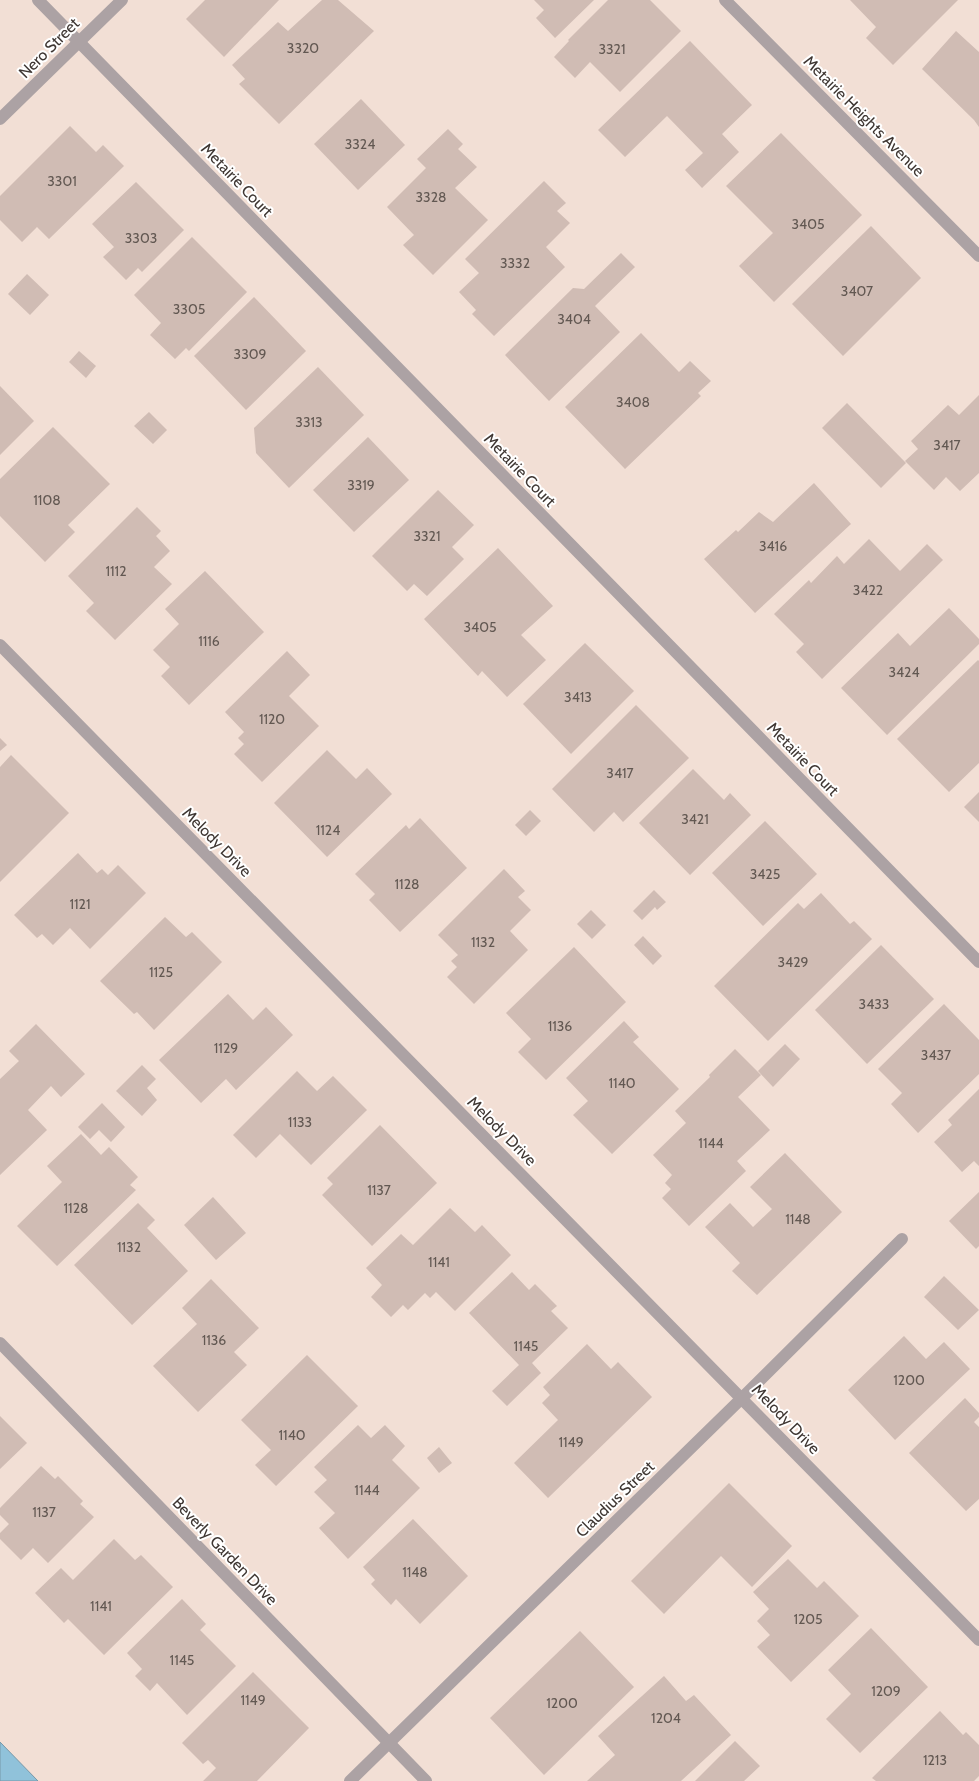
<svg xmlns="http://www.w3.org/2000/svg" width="979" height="1781" font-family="Cabin,sans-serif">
<rect width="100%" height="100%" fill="#f2dfd5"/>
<path fill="#90c2da" stroke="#7798a8" d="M0,1742l38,39h-38z"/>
<g fill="#d0bcb4">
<path d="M205,0h74l-55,57 -38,-38z"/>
<path d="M322,0h16l36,31 -95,93 -40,-40 6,-5 -13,-14 46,-43 10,9z"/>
<path d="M534,0h60l-39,38 -19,-20 8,-8z"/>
<path d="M608,0h42l31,31 -61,61 -30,-30 -15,16 -21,-21 15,-16 -1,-1z"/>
<path d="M850,0h108l-65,65 -27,-27 10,-11z"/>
<path d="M956,31l23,21v75l-5,-7 -52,-51z"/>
<path d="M690,41l62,64 -30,29 17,18 -37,36 -17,-18 18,-17 -36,-37 -42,41 -27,-27z"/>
<path d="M361,99l44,46 -47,45 -44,-46z"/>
<path d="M70,126l26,26 7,-7 21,21 -75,73 -12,-12 -15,15 -22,-22v-24z"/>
<path d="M448,129l15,15 -5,5 19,18 -22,21 33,32 -55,55 -30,-30 11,-10 -27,-28 39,-39 -9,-9z"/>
<path d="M781,133l81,82 -88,87 -35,-36 34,-33 -47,-47z"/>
<path d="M544,181l22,22 -9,8 13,12 -24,24 19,20 -71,69 -22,-22 4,-4 -17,-18 20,-19 -14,-14z"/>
<path d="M136,182l48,48 -42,42 -4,-4 -12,12 -23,-23 11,-10 -22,-23z"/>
<path d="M871,226l50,52 -78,78 -51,-52z"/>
<path d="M192,237l55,55 -58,59 -3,-3 -11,11 -25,-24 11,-12 -27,-28z"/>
<path d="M621,253l14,14 -40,39 25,26 -71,69 -44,-46 68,-67 11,1z"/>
<path d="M27,274l22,21 -19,20 -22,-21z"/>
<path d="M254,297l52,54 -60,59 -52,-54z"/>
<path d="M641,333l38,39 11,-11 21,20 -13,12 3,3 -76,73 -60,-62z"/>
<path d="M79,351l17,15 -10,12 -17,-16z"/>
<path d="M318,367l46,48 -75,73 -33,-35 -2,-25z"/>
<path d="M0,386l34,35 -34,34z"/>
<path d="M979,395v78l-19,18 -14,-14 -12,13 -29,-29 13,-12 -7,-8 37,-36 11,10z"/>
<path d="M847,403l59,60 -25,25 -59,-60z"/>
<path d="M149,412l18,18 -14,14 -19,-18z"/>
<path d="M53,427l57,57 -42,41 7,7 -30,30 -45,-46v-37z"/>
<path d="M368,437l41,43 -55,52 -41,-42z"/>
<path d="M814,483l37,41 -96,89 -51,-54 32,-29 2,2 21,-20 14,10z"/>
<path d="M438,490l36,35 -22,22 12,12 -37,37 -13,-12 -7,7 -35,-35z"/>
<path d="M137,507l24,24 -5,5 14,15 -16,16 18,17 -57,56 -29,-29 8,-8 -26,-27z"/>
<path d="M869,539l31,32 27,-27 16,16 -121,119 -26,-27 8,-8 -30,-30 35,-34 2,3 26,-27 7,8z"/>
<path d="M498,548l55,58 -32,29 25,25 -39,37 -25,-26 -4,5 -54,-57z"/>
<path d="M205,571l59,61 -75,73 -28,-29 9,-9 -17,-17 26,-26 -14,-15z"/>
<path d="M949,608l30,31v5l-92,91 -46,-47 57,-55 12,13z"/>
<path d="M585,643l49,48 -63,63 -48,-50z"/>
<path d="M287,651l23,24 -21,21 30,30 -57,56 -28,-28 10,-10 -6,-6 6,-6 -19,-20z"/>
<path d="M978,660l1,1v102l-30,29 -52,-53z"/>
<path d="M636,705l53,53 -66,64 -9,-10 -20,20 -42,-43z"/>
<path d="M0,738l7,7 -7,6z"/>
<path d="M327,750l29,29 11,-11 25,26 -65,63 -53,-54z"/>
<path d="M11,755l58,58 -69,69v-115z"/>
<path d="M693,769l31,31 6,-7 21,22 -61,60 -51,-52z"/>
<path d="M979,792v30l-15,-15z"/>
<path d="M530,810l11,11 -15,15 -11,-11z"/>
<path d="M420,818l47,50 -67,64 -31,-32 6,-6 -20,-20 51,-49 3,4z"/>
<path d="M765,821l52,53 -54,52 -51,-53z"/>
<path d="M78,853l19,20 5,-4 6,6 10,-10 28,28 -56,56 -20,-21 -17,17 -11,-11 -5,4 -23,-23z"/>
<path d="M504,869l21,22 -7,6 13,13 -21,21 18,19 -54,54 -27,-27 10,-10 -6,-6 7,-6 -20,-20z"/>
<path d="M654,890l12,12 -9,8 -2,-3 -13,13 -9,-9z"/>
<path d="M821,893l29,31 4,-3 18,18 -104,102 -54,-55 84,-83 6,6z"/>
<path d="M591,910l15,15 -14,14 -15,-15z"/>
<path d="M165,917l21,20 6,-5 30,30 -68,68 -17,-18 -3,2 -34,-33z"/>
<path d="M643,936l19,20 -9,9 -19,-20z"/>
<path d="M881,945l53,54 -67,65 -52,-54z"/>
<path d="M574,947l52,55 -80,78 -28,-28 13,-13 -25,-26z"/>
<path d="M228,994l25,26 13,-13 27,28 -57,55 -10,-11 -25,24 -42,-43z"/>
<path d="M944,1004l35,36v34l-61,59 -27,-29 11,-11 -24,-24z"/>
<path d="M624,1021l15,16 -6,5 46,47 -67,65 -39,-39 15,-14 -22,-23z"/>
<path d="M36,1024l49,50 -24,23 -10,-11 -23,24 19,20 -47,45v-96l19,-18 -10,-10z"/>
<path d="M785,1044l15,15 -27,28 -15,-16z"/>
<path d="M735,1049l26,26 -23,22 32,33 -33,31 9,10 -57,55 -27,-28 9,-9 -6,-6 7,-8 -19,-20 33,-32 -11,-12 35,-34 -1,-2z"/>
<path d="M142,1065l14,14 -9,9 10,12 -15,16 -26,-25z"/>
<path d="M297,1071l20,20 16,-15 34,34 -56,55 -31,-31 -24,24 -23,-23z"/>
<path d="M979,1089v77l-5,-5 -12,11 -28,-30 18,-17 -4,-5z"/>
<path d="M102,1103l23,24 -14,15 -12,-12 -9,9 -12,-12z"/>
<path d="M380,1125l57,58 -65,63 -50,-51 11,-11 -6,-6z"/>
<path d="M81,1134l20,21 8,-8 29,30 -8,8 6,5 -79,76 -40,-40 45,-44 -15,-16z"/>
<path d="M785,1153l57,59 -85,83 -25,-24 8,-8 -35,-36 25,-24 23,24 19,-18 -22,-22z"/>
<path d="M979,1192v54l-3,3 -27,-28z"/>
<path d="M213,1197l33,36 -30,27 -32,-35z"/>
<path d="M138,1203l17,17 -8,8 41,43 -56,54 -58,-60z"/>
<path d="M450,1208l25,24 7,-7 29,30 -56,56 -19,-19 -6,6 -5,-5 -17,17 -5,-5 -12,12 -20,-20 11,-12 -16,-17 35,-34 12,11z"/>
<path d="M512,1272l17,18 6,-6 22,22 -6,5 17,17 -36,35 9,10 -34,33 -15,-15 27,-26 -50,-52z"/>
<path d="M944,1276l35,34 -21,20 -34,-33z"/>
<path d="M211,1279l48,49 -25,24 13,13 -49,47 -45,-46 44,-42 -15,-16z"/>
<path d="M904,1336l22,23 18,-17 26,27 -75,71 -47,-50z"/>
<path d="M587,1344l24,25 7,-7 34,35 -104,101 -34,-35 44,-43 -16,-17 8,-8 -7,-8z"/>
<path d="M307,1355l51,51 -82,80 -21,-21 16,-15 -30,-30z"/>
<path d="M965,1398l14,15v4l-5,5 5,5v72l-13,12 -57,-58z"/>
<path d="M0,1416l27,27 -27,26z"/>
<path d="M358,1425l13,13 14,-13 20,21 -13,14 28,28 -72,71 -29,-31 16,-15 -21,-21 13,-12 -13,-13z"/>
<path d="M439,1447l13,16 -13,10 -12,-15z"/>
<path d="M41,1466l14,13 3,-3 25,25 -3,3 14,13 -46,46 -15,-15 -12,12 -21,-21v-6l9,-9 -9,-9v-7z"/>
<path d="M729,1483l63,63 -40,41 -31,-31 -57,58 -33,-33z"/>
<path d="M413,1519l55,57 -48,48 -24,-25 -5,6 -20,-21 4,-4 -12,-13z"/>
<path d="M114,1539l21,21 6,-5 32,32 -69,68 -36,-36 -4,4 -29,-30 26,-25 12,12z"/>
<path d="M788,1559l29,29 7,-7 35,35 -68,66 -34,-35 13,-12 -13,-14 12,-12 -16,-17z"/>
<path d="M182,1599l24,25 -6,6 36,36 -49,49 -30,-32 -7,8 -15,-15 7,-7 -15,-16z"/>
<path d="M871,1628l57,59 -68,66 -34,-34 25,-25 -23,-24z"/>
<path d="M580,1631l54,56 -90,88 -54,-57z"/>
<path d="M253,1672l56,56 -52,53h-54l13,-13 -8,-8 -5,4 -21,-21z"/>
<path d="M664,1676l22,25 8,-6 37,40 -50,46h-94l28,-26 -17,-19z"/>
<path d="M940,1711l23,24 3,-3 13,13v31l-5,5h-98l-4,-3z"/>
<path d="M735,1741l25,25 -16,15h-49z"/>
</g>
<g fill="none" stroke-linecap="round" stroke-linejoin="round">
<g stroke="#aca2a4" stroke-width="12">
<path d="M38,0l941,962"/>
<path d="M725,0l254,256"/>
<path d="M0,119l122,-119"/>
<path d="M0,645l979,995"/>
<path d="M0,1343l426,438"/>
<path d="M350,1781l392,-383 160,-159"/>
</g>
</g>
<g text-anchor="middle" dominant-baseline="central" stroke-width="4" stroke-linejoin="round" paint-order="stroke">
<g font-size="14" fill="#625852">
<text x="303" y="48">3320</text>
<text x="612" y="49">3321</text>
<text x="360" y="144">3324</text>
<text x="62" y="181">3301</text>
<text x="431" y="197">3328</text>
<text x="808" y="224">3405</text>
<text x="141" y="238">3303</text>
<text x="515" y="263">3332</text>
<text x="857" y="291">3407</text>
<text x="189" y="309">3305</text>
<text x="574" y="319">3404</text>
<text x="250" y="354">3309</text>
<text x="633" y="402">3408</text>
<text x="309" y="422">3313</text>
<text x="947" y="445">3417</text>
<text x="361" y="485">3319</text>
<text x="47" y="500">1108</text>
<text x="427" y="536">3321</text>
<text x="773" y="546">3416</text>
<text x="116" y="571">1112</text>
<text x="868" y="590">3422</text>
<text x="480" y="627">3405</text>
<text x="209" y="641">1116</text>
<text x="904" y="672">3424</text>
<text x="578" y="697">3413</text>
<text x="272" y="719">1120</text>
<text x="620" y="773">3417</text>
<text x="695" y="819">3421</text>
<text x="328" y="830">1124</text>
<text x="765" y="874">3425</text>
<text x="407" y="884">1128</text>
<text x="80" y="904">1121</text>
<text x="483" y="942">1132</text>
<text x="793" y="962">3429</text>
<text x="161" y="972">1125</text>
<text x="874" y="1004">3433</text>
<text x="560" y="1026">1136</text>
<text x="226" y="1048">1129</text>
<text x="936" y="1055">3437</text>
<text x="622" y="1083">1140</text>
<text x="300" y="1122">1133</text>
<text x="711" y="1143">1144</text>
<text x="379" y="1190">1137</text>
<text x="76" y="1208">1128</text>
<text x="798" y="1219">1148</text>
<text x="129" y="1247">1132</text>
<text x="439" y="1262">1141</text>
<text x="214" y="1340">1136</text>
<text x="526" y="1346">1145</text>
<text x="909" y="1380">1200</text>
<text x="292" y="1435">1140</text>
<text x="571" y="1442">1149</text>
<text x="367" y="1490">1144</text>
<text x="44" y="1512">1137</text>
<text x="415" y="1572">1148</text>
<text x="101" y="1606">1141</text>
<text x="808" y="1619">1205</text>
<text x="182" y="1660">1145</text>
<text x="886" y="1691">1209</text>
<text x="253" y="1700">1149</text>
<text x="562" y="1703">1200</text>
<text x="666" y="1718">1204</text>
<text x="935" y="1760">1213</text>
</g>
<g font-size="16" fill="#3e3632" stroke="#fff">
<text transform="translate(49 48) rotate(-45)">Nero Street</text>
<text transform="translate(864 116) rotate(45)">Metairie Heights Avenue</text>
<text transform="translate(237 180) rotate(46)">Metairie Court</text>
<text transform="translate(520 470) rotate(46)">Metairie Court</text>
<text transform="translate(803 759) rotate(46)">Metairie Court</text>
<text transform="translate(217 842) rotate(45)">Melody Drive</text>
<text transform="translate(502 1131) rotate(45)">Melody Drive</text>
<text transform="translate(786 1419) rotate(46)">Melody Drive</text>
<text transform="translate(615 1499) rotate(-44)">Claudius Street</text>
<text transform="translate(225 1551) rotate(46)">Beverly Garden Drive</text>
</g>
</g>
</svg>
